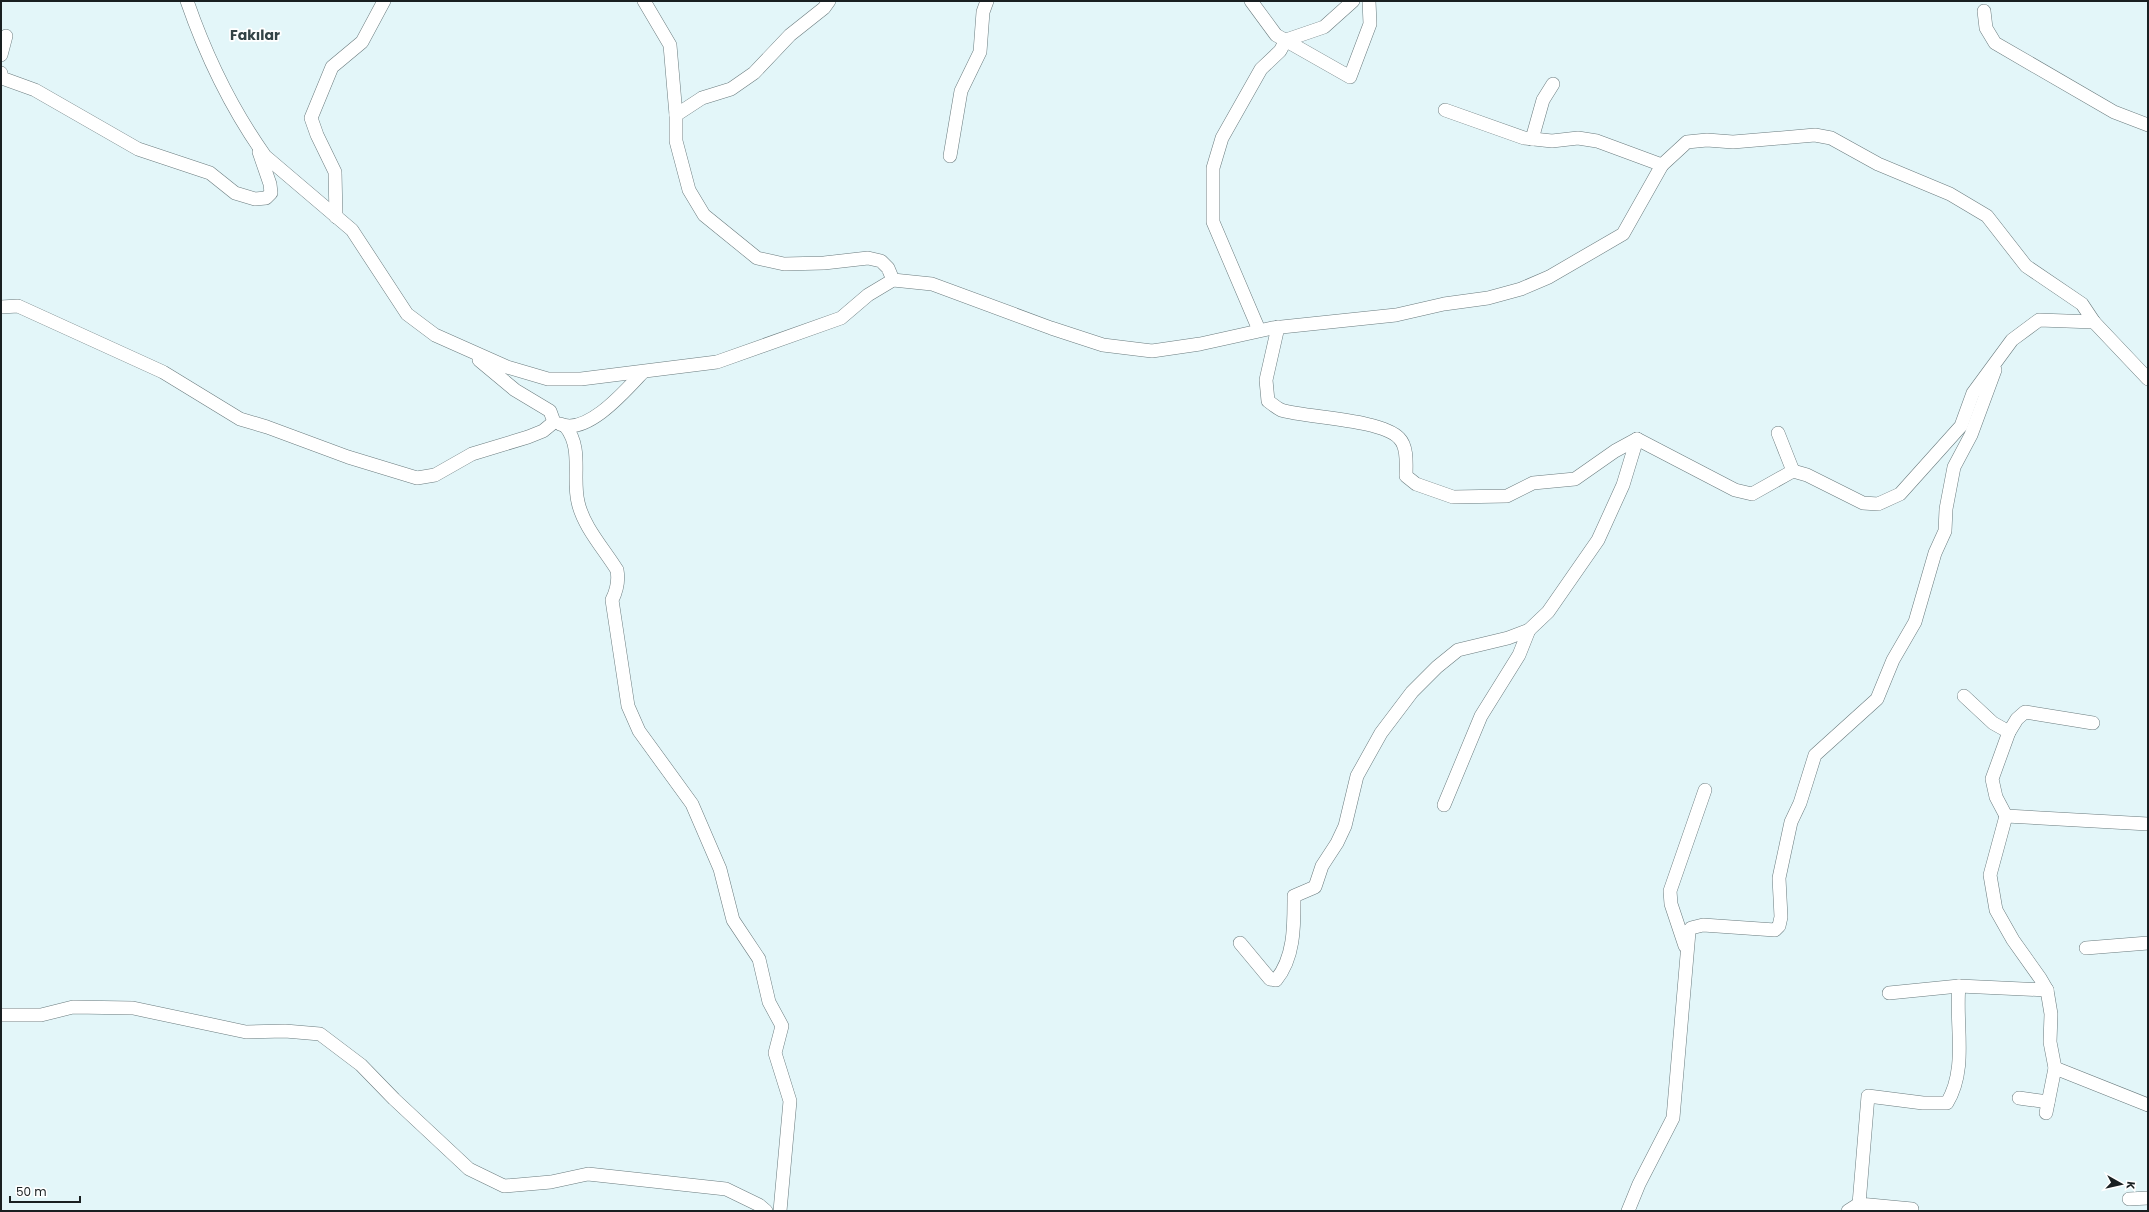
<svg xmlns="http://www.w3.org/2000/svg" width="2149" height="1212" font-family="Poppins,sans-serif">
<rect width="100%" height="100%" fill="#e3f6f9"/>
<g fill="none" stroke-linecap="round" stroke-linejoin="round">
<g stroke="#6a7b7e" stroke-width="14">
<g id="minor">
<path d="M187,1c19,55 44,107 78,155l87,74 55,84 28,21 72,32 41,12h33l136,-17 124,-44 27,-23 25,-15 39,4 119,44 52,17 49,6 48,-7 72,-16 124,-13 48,-11 44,-6 33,-9 28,-12 74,-43 39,-69 25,-23 20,-2 26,2 82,-7 16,3 47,26 72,30 37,22 39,50 56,38 12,18 54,57"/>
<path d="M644,1l26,44 6,70"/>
<path d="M829,1l-5,7 -34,27 -36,38 -23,16 -29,9 -26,17v26l13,49 15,25 53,43 27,6 40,-1 44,-5 13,3 7,7 5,12"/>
<path d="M1251,1l25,34 74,42 20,-53 -1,-23"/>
<path d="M1984,11l2,17 9,15 119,69 34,13"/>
<path d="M1,55l5,-19"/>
<path d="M1,73l1,5 33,12 103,59 72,24 25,20 20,6 11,-1 5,-5 -1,-9 -11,-32"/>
<path d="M1445,110l79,28 28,3 26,-3 19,3 65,24"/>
<path d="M1532,139l11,-39 10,-16"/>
<path d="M950,156l11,-65 19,-39 3,-40 4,-11"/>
<path d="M336,217l-1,-45 -18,-37 -6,-17 21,-51 30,-25 22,-41"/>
<path d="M1,307l17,-1 145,66 77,47 27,8 81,30 69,21 18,-3 37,-21 56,-17 15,-6 11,-9 -4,-11 -35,-21 -36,-30"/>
<path d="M1278,327l-12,53 2,21c4,3 9,7 13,9 26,8 100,9 118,28 9,9 7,27 7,38l10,8 37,13 54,-1 26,-13 42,-4 40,-28 22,-12"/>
<path d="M1259,330l-46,-108v-54l9,-30 39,-69 19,-18 6,-11 38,-13 29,-26"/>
<path d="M560,424c27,12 66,-34 83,-52"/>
<path d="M566,427c17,22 6,50 12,75 5,24 26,47 39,68 2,11 0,20 -5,30l16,106 11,25 53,73 28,65 13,51 26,39 10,43 13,24 -7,27 15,48 -10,110"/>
<path d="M1778,433l15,38"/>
<path d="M1964,696l29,27 16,9 -17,47 4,18 10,19 142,8"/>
<path d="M2009,732l8,-13 8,-7 68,11"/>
<path d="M1444,805l37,-89 38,-61 10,-25"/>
<path d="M2006,816l-16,59 6,35 17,30 27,38 7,12 4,24 -1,28 5,26 -9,45"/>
<path d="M1240,943l30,36 6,1c19,-23 18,-56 18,-84l21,-9 7,-21 15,-23 8,-17 12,-50 24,-43 31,-41 25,-25 21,-17 50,-12 21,-8 19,-18 50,-72 25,-55 14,-46 98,51 17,4 41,-23 14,4 56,28 15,1 22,-10 61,-68 12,-33 39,-53 27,-20 55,2"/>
<path d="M1685,946l-14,-42 -1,-13 35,-101"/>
<path d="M2086,948l62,-5"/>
<path d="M1889,993l70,-7 88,4"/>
<path d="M1,1015h40l32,-8 60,1 113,24 39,-1 35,3 41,31 33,34 75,70 35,17 47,-4 37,-8 138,15 33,16 7,6"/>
<path d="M2055,1068l93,37"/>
<path d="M2019,1098l29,4"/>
<path d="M2129,1199l19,-1"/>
<path d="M1912,1209l-53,-5 9,-108 55,7h24c21,-35 8,-78 12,-117"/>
<path d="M1628,1211l11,-27 34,-66 16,-186 2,-4 12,-3 72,5 4,-4 2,-9 -2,-39 12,-56 9,-19 15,-48 62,-56 16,-39 22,-38 20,-69 10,-22 1,-22 8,-42 17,-32 24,-65"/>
<path d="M1848,1211l11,-7"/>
</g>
</g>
<use href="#minor" stroke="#fff" stroke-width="13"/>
</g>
<g text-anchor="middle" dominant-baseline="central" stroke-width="3.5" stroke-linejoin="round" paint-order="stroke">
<g font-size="14" font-weight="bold" fill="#334346" stroke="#fff">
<text x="255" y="35">Fakılar</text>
</g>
</g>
<rect width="2149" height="1212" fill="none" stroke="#191f21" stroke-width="4"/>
<g transform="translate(2121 1184) rotate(98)" stroke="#ffffff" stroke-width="3" paint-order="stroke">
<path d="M0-3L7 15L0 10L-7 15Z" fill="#191f21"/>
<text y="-6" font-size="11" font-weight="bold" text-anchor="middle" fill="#191f21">K</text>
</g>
<path d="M10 1196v6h70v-6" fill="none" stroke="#191f21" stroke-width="2"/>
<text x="16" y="1196" font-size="12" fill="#191f21" stroke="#ffffff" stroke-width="3" paint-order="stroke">50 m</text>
</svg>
